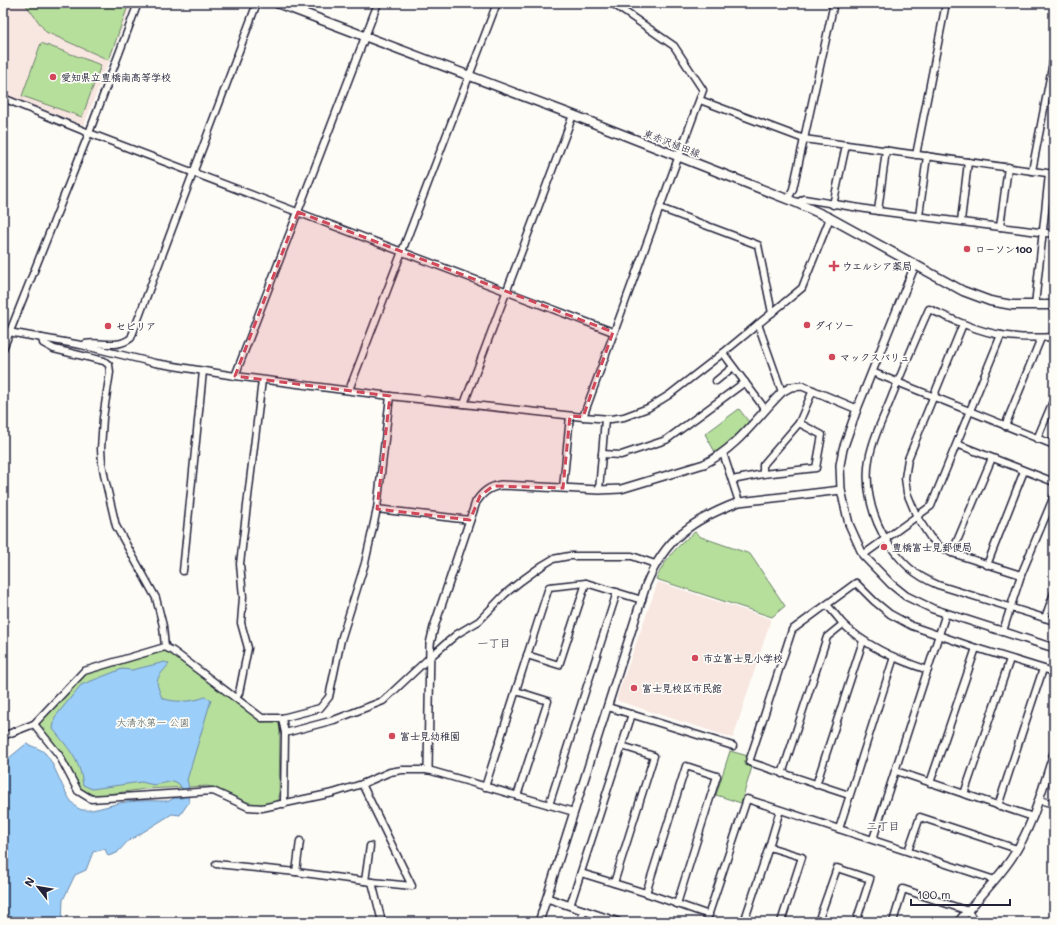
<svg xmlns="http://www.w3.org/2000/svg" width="1057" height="925" font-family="Mali,'Klee One',sans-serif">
<rect width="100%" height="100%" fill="#fdfcf7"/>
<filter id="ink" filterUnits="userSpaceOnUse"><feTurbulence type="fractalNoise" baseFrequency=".025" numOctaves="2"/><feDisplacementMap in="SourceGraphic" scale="8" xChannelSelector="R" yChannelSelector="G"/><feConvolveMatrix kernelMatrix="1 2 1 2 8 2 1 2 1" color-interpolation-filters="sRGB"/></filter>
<g filter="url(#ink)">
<g fill="#f8e6e0">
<path d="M3,3h129l-48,122 -81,-31z"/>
<path d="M658,582l113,37 -38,119 -115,-37 -1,-4z"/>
</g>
<g fill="#b6df9b" stroke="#6c806b">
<path d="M23,3h106l-20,57 -63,-28 -20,-27z"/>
<path d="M41,43l60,22 -19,52 -60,-21z"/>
<path d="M739,409l10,13 -18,20 -16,10 -10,-18z"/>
<path d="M695,532l6,5 49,17 35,52 -13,11 -116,-38c9,-20 22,-34 39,-47z"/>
<path d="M165,650l7,2 89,70 15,-1 4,2 -1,79 -16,3 -11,-1 -44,-18 -63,3 -50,7 -16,-8 -16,-31 -24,-33 47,-51z"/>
<path d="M730,751l18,5 -2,9 6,2 -11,36 -25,-8z"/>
</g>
<path fill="#9bcef8" stroke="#6b89ac" d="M165,662l4,2c-13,16 -15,14 -7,34 12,5 31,4 43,-1l6,3 -24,80c3,7 0,15 2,22l-9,13 -8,-1 -45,28 -10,11 -9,3 -3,-7 -12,3 -7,18 -11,5 -12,25 -1,22h-59v-159l23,-19c6,2 15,5 19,9 12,12 22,56 38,57 11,2 31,-7 43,-8 13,-2 29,-1 43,-1l5,-3h8l1,-8 -4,-6 -5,-3 -20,4 -13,-3 -49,7 -9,-4c-3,-26 -15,-37 -30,-56l2,-12 26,-32 41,-16 10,1z"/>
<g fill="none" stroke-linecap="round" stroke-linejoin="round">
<g stroke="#22223b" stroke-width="9">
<g id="minor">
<path d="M3,98l86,35 524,199"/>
<path d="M700,100l104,39 250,35"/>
<path d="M916,155l30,-152"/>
<path d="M1032,171l22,-114"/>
<path d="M788,199l5,-10 11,-50 30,-136"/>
<path d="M797,203l7,-4 74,12 176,23"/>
<path d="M833,205l13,-60"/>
<path d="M660,208l98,37 14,68"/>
<path d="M878,211l8,-61"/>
<path d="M919,216l8,-60"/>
<path d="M961,221l7,-59"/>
<path d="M1000,227l8,-60"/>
<path d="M1035,305l14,-131"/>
<path d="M758,324l24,68"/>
<path d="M963,324l-55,135 -3,19 2,15 10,24 13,20 9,9 13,7 69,22"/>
<path d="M3,331l78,14 74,18 80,13 155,20 193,21 28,2 13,-2 24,-9 21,-13 54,-42 79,-65 28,-70"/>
<path d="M1054,337c-17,1 -36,1 -53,-2 -25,-4 -49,-16 -72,-26 -13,29 -25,58 -37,87 -6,16 -15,33 -20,51 -10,32 -2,68 16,96 15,21 26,32 50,42l116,36"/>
<path d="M42,338l1,5 11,6 50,12 5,4 1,7 -7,46 -2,31 1,14 3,16 11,47 40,72 7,28 2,21"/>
<path d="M85,344c16,-3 32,5 46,-6l126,-335"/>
<path d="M3,349l86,-216 49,-130"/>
<path d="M723,353l42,56"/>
<path d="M872,372l182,73"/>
<path d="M235,376l143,-373"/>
<path d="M716,381l17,-14"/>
<path d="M349,390l148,-387"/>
<path d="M464,404l109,-289"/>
<path d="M583,417l120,-327 -29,-44 -62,-43"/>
<path d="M1005,426l36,-88"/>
<path d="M1037,439l17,-40"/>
<path d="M957,444l97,38"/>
<path d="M723,453l16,49"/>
<path d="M602,454l19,1 45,-15 79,-58"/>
<path d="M763,474v-9l36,-42"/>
<path d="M732,480l31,-6 53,-6 6,-33 -23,-12 14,-33"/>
<path d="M563,488l7,-72"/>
<path d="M599,490l6,-71"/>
<path d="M377,509l93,11"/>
<path d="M952,553l40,-95"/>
<path d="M863,555l68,-49 70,-171"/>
<path d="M987,565l37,-94"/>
<path d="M183,571l20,-200"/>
<path d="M827,605c6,6 11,13 16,19 24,23 54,36 85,46"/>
<path d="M1045,618l9,-25"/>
<path d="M1003,631l18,-56 33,-79"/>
<path d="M527,655l32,10 27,-82"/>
<path d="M516,691l32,10 -31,95"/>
<path d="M236,698l3,-5 9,-45 -7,-25 2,-26 -3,-33 22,-184"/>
<path d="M608,707l125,39"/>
<path d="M282,718l3,15 -1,71"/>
<path d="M34,724l25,31 19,36 13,8 122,-8 35,16 14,1 71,-15 29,-9 28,-12 12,-2h26l146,42"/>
<path d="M285,733l49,-13 49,-19 46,-43 28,-24 22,-13 26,-27 16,-13 22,-16 10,-6 16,-3h63l23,8"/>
<path d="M3,736l31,-12 50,-53 81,-24 8,4 89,67h20l38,-10 9,-11 12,-57 24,-77 12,-54 13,-113"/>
<path d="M896,771l137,46"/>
<path d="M782,774l45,-137 16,-13"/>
<path d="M930,783l46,-135"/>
<path d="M362,784l50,102 -40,-4 10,40"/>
<path d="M816,785l47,-144"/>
<path d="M485,787l64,-200 37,-4 56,17"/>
<path d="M964,794l46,-135"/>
<path d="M849,795l-100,-33 43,-132 64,-47 18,18 16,13 22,12 64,22 78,24"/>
<path d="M1039,800l15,4"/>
<path d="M549,805l68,-213"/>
<path d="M998,806l45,-137"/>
<path d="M839,829l55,-172"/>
<path d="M873,839l73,-226"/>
<path d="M769,847l11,-37"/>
<path d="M908,851l12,-34 97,32"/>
<path d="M216,864l80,8 76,10"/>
<path d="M296,872l4,-31"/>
<path d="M581,873l65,20 63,22"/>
<path d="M365,881l5,-35"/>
<path d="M614,883l40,-127 -32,-10"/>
<path d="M646,893l40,-127 31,10 -40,128"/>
<path d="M570,906l62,-192"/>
<path d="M580,922l4,-12"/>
<path d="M706,922l41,-123 248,81"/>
<path d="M744,922l25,-75 33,10 -21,65"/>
<path d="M818,922l19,-54 33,11 -14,43"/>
<path d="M893,922l10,-33 65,22 7,11"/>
</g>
</g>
<g stroke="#22223b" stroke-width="10">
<g id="tertiary">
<path d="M915,265l-58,144 -14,40 -3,16 1,25 8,34 14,31 28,29 15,12 27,13 121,39"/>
<path d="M428,770l2,-126 4,-17 42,-125c7,-10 13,-15 25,-17l98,5 22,-1 83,-25c33,-16 53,-47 78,-72l9,-5 11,-1 55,23"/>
<path d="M547,898l71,24"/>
<path d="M539,922l107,-337c19,-47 46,-65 93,-83l102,-12"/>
<path d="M958,922c18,-21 38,-41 53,-63 22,-32 31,-70 43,-106"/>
</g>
</g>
<g stroke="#22223b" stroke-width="11">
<path id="secondary" d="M277,3l296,112 224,88 33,15 133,73 27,10 22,4h42"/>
</g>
<use href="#minor" stroke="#fdfcf7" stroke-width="6"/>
<use href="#tertiary" stroke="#fdfcf7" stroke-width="7"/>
<use href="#secondary" stroke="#fdfcf7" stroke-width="8"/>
</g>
</g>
<path fill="#d1495b" fill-opacity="0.2" stroke="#d1495b" stroke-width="3" stroke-dasharray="8 5" stroke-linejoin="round" d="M298,212l315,120 -30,85 -13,-1 -7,72 -70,-2 -13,10 -10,24 -93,-11 13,-113 -155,-20z"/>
<g fill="#d1495b" stroke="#fdfcf7" stroke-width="1.5">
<circle cx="53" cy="77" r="4"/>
<circle cx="967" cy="249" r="4"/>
<path d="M832 260h4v4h4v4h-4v4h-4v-4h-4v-4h4z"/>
<circle cx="807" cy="325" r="4"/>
<circle cx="108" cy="326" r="4"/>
<circle cx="832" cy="357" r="4"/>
<circle cx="884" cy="547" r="4"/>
<circle cx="695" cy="658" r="4"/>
<circle cx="634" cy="688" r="4"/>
<circle cx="392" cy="736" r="4"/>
</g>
<g text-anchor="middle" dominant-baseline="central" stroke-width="3.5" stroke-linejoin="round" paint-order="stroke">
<g font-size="10" font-weight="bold" fill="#22223b" stroke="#fdfcf7" text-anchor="start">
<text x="61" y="77">愛知県立豊橋南高等学校</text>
<text x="975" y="249">ローソン100</text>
<text x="842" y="266">ウエルシア薬局</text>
<text x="815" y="325">ダイソー</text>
<text x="116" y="326">セビリア</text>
<text x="840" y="357">マックスバリュ</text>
<text x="892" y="547">豊橋富士見郵便局</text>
<text x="703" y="658">市立富士見小学校</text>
<text x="642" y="688">富士見校区市民館</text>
<text x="400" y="736">富士見幼稚園</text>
</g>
<g font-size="10" fill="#22223b" stroke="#fdfcf7">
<text transform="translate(672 143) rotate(21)">東赤沢植田線</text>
</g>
<g font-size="10" fill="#4e5b58" stroke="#fdfcf7">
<text x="153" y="722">大清水第一 公園</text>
</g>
<g font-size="11" fill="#22223b" stroke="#fdfcf7">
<text x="494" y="642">一丁目</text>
<text x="883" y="825">二丁目</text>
</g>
</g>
<rect width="1057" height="925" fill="none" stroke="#fdfcf7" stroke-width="16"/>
<rect x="8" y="8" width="1041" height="909" fill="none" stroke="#22223b" stroke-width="1.5" filter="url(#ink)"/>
<g transform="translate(38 887) rotate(301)" stroke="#fdfcf7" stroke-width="3" paint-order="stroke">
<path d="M0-3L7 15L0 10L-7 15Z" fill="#22223b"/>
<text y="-6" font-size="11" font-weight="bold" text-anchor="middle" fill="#22223b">N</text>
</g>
<path d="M911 899v6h99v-6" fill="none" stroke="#22223b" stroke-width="2"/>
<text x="917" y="899" font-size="12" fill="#22223b" stroke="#fdfcf7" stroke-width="3" paint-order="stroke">100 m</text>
</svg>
